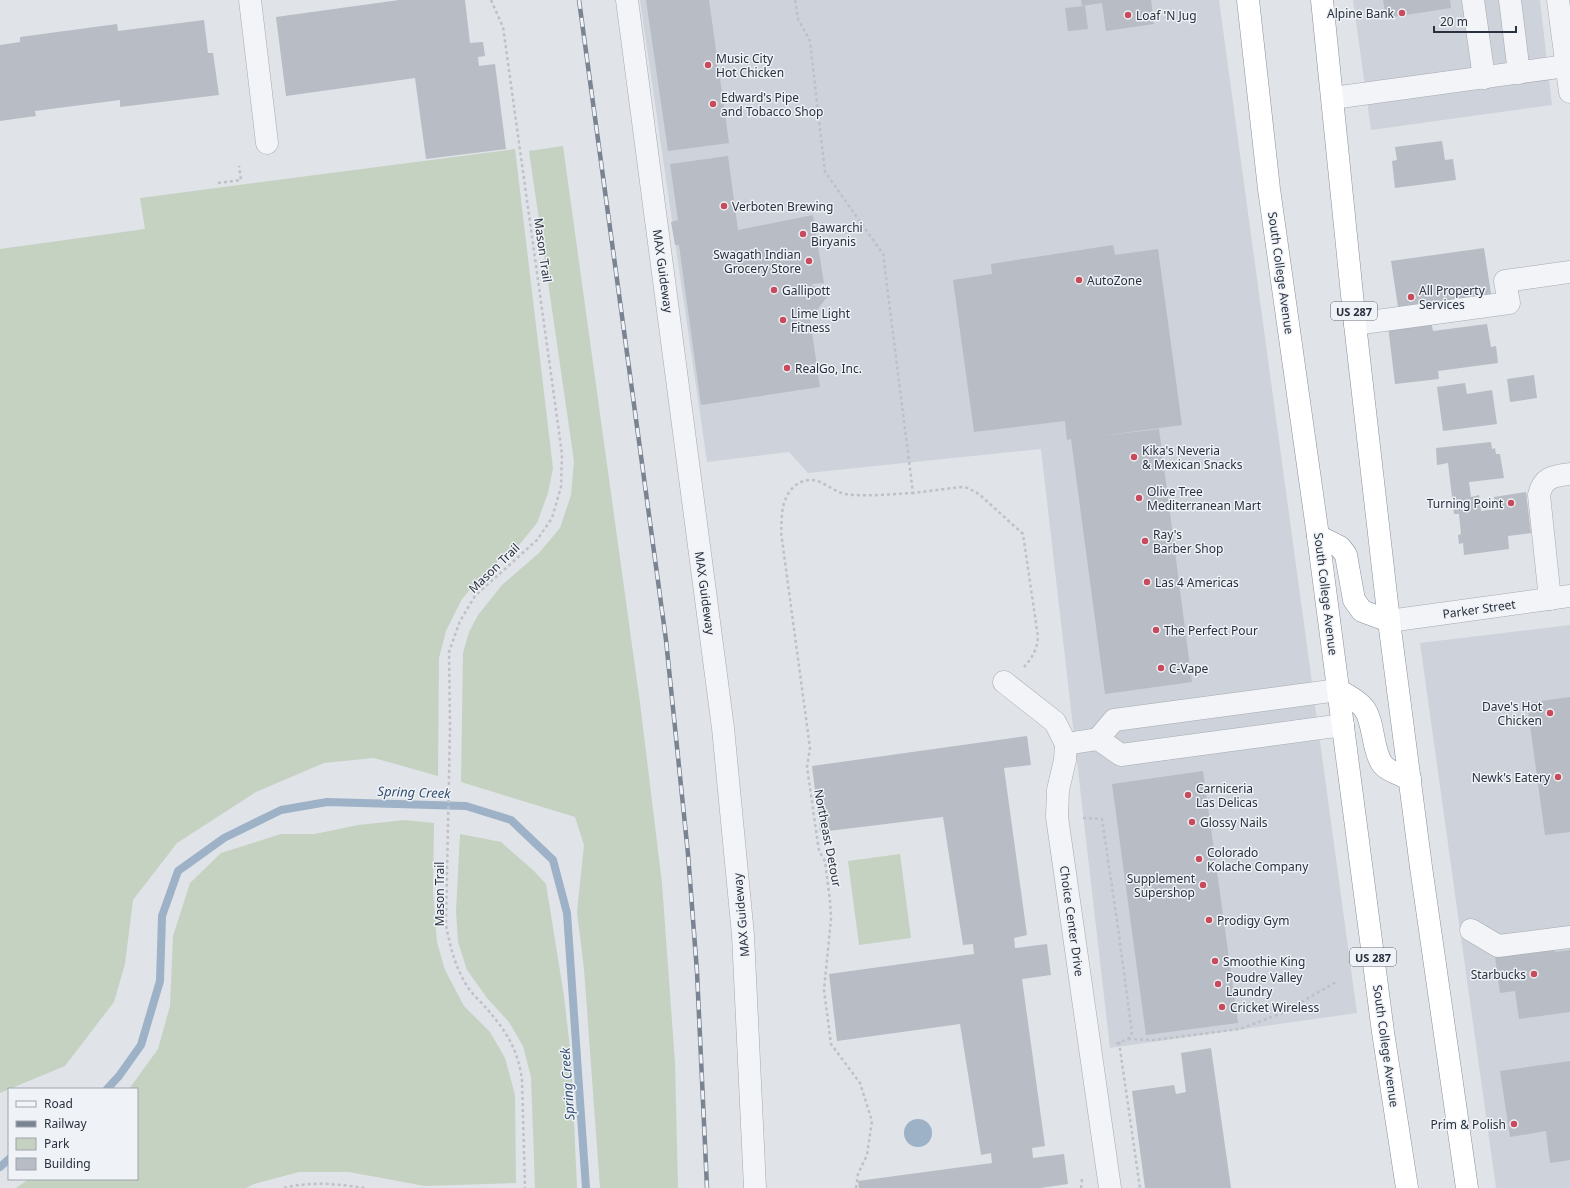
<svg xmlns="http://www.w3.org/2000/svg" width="1570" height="1188" font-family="'Noto Sans',sans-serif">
<rect width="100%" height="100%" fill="#e0e3e8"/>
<g fill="#ced2da">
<path d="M640,0h579l138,1013 -247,35 -69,-599 -233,24 -19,-21 -82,10z"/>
<path d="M1353,0h187l12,105 -181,25z"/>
<path d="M1570,625v563h-74l-76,-545z"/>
</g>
<g fill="#c5d2c1">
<path d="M563,146l77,557 22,180 13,180 3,125h-78l-16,-219 -7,-57 7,-67 -9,-28 -114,-35 2,-129 6,-21 9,-17 24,-30 37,-32 21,-25 11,-33 3,-34 -45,-310z"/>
<path d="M515,149l38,319 -5,25 -11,30 -18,22 -33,26 -24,28 -16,32 -7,27 -1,118 -64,-18 -50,5 -68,29 -79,51 -44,57 -8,64 -11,38 -49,64 -65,27v-844l145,-20 -5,-31z"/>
<path d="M405,820l29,3 -1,68 4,51 8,28 19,36 26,26 15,26 10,37 1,88 -91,3 -76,-14h-50l-45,12 -8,4h-230l13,-9h108v-90h-8l29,-40 12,-43 3,-70 17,-53 31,-30 60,-19h34l43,-9z"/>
<path d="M460,834l41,8 32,28 13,14 18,112 7,61 6,131h-42l-4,-111 -8,-31 -14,-24 -22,-24 -20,-28 -9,-28 -2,-31z"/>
<path d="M900,854l11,84 -52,7 -11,-84z"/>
</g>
<circle fill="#9db1c7" cx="918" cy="1133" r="14"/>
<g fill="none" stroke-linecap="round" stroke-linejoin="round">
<g stroke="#9db1c7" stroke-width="8">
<path d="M107,1089l12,-13 22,-31 19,-64 2,-65 16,-45 46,-33 57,-28 46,-8 139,4 45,14 42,40 14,53 19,275"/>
<path d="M0,1167l9,-8"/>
</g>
</g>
<g fill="#b7bcc5">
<path d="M399,0h66l5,43 13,-1 2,14 -7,1 1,9 16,-2 11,85 -80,10 -11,-81 -129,18 -10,-79z"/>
<path d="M646,0h63l20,143 -61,8z"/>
<path d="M1081,0h70l3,24 -48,7 -4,-28 -20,3z"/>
<path d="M1383,0h67l1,8 -65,10z"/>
<path d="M1085,6l3,23 -20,2 -3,-23z"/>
<path d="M204,20l4,33h5l6,42 -99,12v-7l-85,11 1,5 -36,5v-76l20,-3v-5l97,-13 1,7z"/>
<path d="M1442,141l3,19 8,-1 3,21 -61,8 -3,-27 5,-1 -2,-13z"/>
<path d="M728,156l10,74 75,-15 11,68 -13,1 16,13 -17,22 10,68 -119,18 -22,-160h-4l-4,-23 7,-2 -8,-56z"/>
<path d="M1113,245l2,10 43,-6 24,176 -83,11 60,-7 33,253 -87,12 -34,-255 -4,1 -2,-19 -91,11 -21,-152 39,-6 -1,-10z"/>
<path d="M1484,248l8,52 -93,13 -8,-52z"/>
<path d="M1431,321l2,10 54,-7 4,23 5,-1 2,17 -60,8 1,8 -44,5 -7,-58z"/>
<path d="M1534,375l3,23 -27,4 -3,-23z"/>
<path d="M1465,383l2,11 25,-4 5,34 -54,7 -6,-44z"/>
<path d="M1491,442l1,7 3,-1 1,6h4l4,24 -35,4 2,15 8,-2 2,16 14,-2 -1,-12 32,-5 5,41 -23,3 1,13 -45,6 -1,-12 -4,1 -1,-9 3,-1 -2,-20h-5l-6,-51 -11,2 -1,-17z"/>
<path d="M1570,697v135l-25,3 -18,-132z"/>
<path d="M1027,736l4,29 -27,3 23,167 -13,3 1,10 32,-4 4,31 -29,4 23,167 -13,2 1,10 31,-4 4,30 -28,4h-181l-1,-7 134,-18 -1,-10 -10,2 -21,-131 -123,17 -8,-67 145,-20 -1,-10 -10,1 -20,-128 -123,15 -8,-66z"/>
<path d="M1203,771l35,252 -92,12 -34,-251z"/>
<path d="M1554,949l1,3 15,-2v62l-51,7 -4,-28 -15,2 -5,-36z"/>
<path d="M1211,1048l20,140h-86l-13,-97 42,-6 2,9 10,-2 -5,-39z"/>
<path d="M1570,1061v99l-20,3 -4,-32 -36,6 -10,-66z"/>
</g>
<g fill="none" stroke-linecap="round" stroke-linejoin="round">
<g stroke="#a5aab2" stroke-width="23">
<g id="minor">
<path d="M250,0l17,143"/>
<path d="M627,0l96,728 20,207 12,253"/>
<path d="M1473,0l11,78"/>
<path d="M1510,0l9,73"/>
<path d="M1558,0l12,92"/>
<path d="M1333,98l233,-32"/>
<path d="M1355,324l154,-21 -4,-22 65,-9"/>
<path d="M1550,599l-11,-104c4,-18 14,-19 31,-21"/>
<path d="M1389,621l181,-25"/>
<path d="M1004,682l51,40 11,22 -1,16 -7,30 -1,27 53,371"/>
<path d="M1098,739l23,16 222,-30"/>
<path d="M1066,744l32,-5 16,-19 224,-30"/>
<path d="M1471,930l27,16 72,-9"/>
</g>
</g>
<g stroke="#88919e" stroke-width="23">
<g id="highway">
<path d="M1248,0l21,189 49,347 65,496 24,156"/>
<path d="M1322,0l33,324 34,297 32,246 46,321"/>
<path d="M1318,536l22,11 6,8 8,45 8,11 27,10"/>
<path d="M1338,690c32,17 30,21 37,55 2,7 3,14 8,20 6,7 19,10 27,14"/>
</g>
</g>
<g stroke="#bec1c7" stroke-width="2.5" stroke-dasharray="3 3" stroke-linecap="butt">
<path d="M491,0l12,27 56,405 3,23 -1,32 -9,31 -15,22 -62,56 -15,25 -11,31 1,74 -4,199c4,21 9,42 21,61 5,8 14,16 20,23 20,23 31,41 35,71l3,108"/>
<path d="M795,0l3,19 12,22 15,131 58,82 30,239 48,-6 7,1 11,6 44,40 15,103c-1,13 -6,21 -14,30"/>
<path d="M218,183l23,-3 -2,-14"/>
<path d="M1083,818l19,1 16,109 14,105 -4,6 -13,5"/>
<path d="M1128,1039l26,1 86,-11 42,-16 54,-31"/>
<path d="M1119,1042l21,146"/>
<path d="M284,1188c26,-7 54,-4 81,0"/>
<path d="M856,1188l2,-14 9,-19 5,-34 -12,-38 -29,-39 -7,-54 7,-71 -1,-18 -5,-40 -6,-10 -12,-84 3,-19 -29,-216c1,-11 0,-24 5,-34 6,-14 20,-22 34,-16 9,4 16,10 25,12 23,3 46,0 68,-1"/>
<path d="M1081,1188l1,-9"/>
</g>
<use href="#minor" stroke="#f2f4f7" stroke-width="22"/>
<use href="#highway" stroke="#fff" stroke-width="22"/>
<g stroke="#7a8391" stroke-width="4.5">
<path id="rail" d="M579,0l87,640 22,214 9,118 10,216"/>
</g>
<use href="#rail" stroke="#eff2f6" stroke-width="3" stroke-dasharray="9" stroke-linecap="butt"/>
</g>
<g fill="#c84b5d" stroke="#eff2f6" stroke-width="1.5">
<circle cx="1402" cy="13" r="4"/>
<circle cx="1128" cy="15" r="4"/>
<circle cx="708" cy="65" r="4"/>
<circle cx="713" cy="104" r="4"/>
<circle cx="724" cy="206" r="4"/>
<circle cx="803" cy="234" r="4"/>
<circle cx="809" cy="261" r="4"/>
<circle cx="1079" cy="280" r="4"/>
<circle cx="774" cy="290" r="4"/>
<circle cx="1411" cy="297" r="4"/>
<circle cx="783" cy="320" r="4"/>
<circle cx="787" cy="368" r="4"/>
<circle cx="1134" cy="457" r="4"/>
<circle cx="1139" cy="498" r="4"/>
<circle cx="1511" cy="503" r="4"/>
<circle cx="1145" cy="541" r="4"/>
<circle cx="1147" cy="582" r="4"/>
<circle cx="1156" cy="630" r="4"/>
<circle cx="1161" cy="668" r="4"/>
<circle cx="1550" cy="713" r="4"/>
<circle cx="1558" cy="777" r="4"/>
<circle cx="1188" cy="795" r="4"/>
<circle cx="1192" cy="822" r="4"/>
<circle cx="1199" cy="859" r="4"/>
<circle cx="1203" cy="885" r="4"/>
<circle cx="1209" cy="920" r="4"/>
<circle cx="1215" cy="961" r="4"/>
<circle cx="1534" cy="974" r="4"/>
<circle cx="1218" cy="984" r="4"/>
<circle cx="1222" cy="1007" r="4"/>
<circle cx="1514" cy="1124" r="4"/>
</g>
<g text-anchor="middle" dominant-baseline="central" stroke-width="3" stroke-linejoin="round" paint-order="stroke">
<g fill="#eff2f6" stroke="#646b76" stroke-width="1">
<rect x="1331" y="302" width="46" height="18" rx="3"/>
<rect x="1350" y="948" width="46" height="18" rx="3"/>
</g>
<g font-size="11" font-weight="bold" fill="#29313f">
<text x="1354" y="311">US 287</text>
<text x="1373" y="957">US 287</text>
</g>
<g font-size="12" fill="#29313f" stroke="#eff2f6" text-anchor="start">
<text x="1394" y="13" text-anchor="end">Alpine Bank</text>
<text x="1136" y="15">Loaf 'N Jug</text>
<text x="716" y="58">Music City<tspan x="716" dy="14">Hot Chicken</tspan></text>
<text x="721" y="97">Edward's Pipe<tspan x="721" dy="14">and Tobacco Shop</tspan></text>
<text x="732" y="206">Verboten Brewing</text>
<text x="811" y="227">Bawarchi<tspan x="811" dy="14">Biryanis</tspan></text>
<text x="801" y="254" text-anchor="end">Swagath Indian<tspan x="801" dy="14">Grocery Store</tspan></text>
<text x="1087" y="280">AutoZone</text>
<text x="782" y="290">Gallipott</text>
<text x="1419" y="290">All Property<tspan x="1419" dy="14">Services</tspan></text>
<text x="791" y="313">Lime Light<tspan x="791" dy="14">Fitness</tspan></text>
<text x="795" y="368">RealGo, Inc.</text>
<text x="1142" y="450">Kika's Neveria<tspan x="1142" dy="14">&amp; Mexican Snacks</tspan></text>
<text x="1147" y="491">Olive Tree<tspan x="1147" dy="14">Mediterranean Mart</tspan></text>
<text x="1503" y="503" text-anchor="end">Turning Point</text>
<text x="1153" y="534">Ray's<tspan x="1153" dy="14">Barber Shop</tspan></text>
<text x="1155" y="582">Las 4 Americas</text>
<text x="1164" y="630">The Perfect Pour</text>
<text x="1169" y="668">C-Vape</text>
<text x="1542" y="706" text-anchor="end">Dave's Hot<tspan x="1542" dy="14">Chicken</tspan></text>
<text x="1550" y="777" text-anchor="end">Newk's Eatery</text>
<text x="1196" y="788">Carniceria<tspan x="1196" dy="14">Las Delicas</tspan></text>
<text x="1200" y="822">Glossy Nails</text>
<text x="1207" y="852">Colorado<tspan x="1207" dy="14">Kolache Company</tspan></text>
<text x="1195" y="878" text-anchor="end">Supplement<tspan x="1195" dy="14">Supershop</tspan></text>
<text x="1217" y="920">Prodigy Gym</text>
<text x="1223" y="961">Smoothie King</text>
<text x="1526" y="974" text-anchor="end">Starbucks</text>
<text x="1226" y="977">Poudre Valley<tspan x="1226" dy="14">Laundry</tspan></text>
<text x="1230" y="1007">Cricket Wireless</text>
<text x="1506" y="1124" text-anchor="end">Prim &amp; Polish</text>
</g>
<g font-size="12" fill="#29313f" stroke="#eff2f6">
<text transform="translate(543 250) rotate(82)">Mason Trail</text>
<text transform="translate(663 271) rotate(82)">MAX Guideway</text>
<text transform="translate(1281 273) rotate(82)">South College Avenue</text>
<text transform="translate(494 568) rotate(-44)">Mason Trail</text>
<text transform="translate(705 593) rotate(82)">MAX Guideway</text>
<text transform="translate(1326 594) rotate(83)">South College Avenue</text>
<text transform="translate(1479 609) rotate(-8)">Parker Street</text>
<text transform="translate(828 838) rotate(79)">Northeast Detour</text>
<text transform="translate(439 894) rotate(-90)">Mason Trail</text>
<text transform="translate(741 915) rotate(-95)">MAX Guideway</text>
<text transform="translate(1072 921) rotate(82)">Choice Center Drive</text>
<text transform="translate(1386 1046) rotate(82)">South College Avenue</text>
</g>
<g font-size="13" font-style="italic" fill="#355071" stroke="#eff2f6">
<text transform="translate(414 792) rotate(2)">Spring Creek</text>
<text transform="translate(567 1084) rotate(-94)">Spring Creek</text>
</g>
</g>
<rect x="8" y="1088" width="130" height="92" fill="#eff2f6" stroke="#a0a5ad"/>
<rect x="16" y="1101" width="20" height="6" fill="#f2f4f7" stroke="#a0a5ad"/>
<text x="44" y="1108" font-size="12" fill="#29313f">Road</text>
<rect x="16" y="1121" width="20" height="6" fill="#7a8391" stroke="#a0a5ad"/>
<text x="44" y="1128" font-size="12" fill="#29313f">Railway</text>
<rect x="16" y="1138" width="20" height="12" fill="#c5d2c1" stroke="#a0a5ad"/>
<text x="44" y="1148" font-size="12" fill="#29313f">Park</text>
<rect x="16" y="1158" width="20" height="12" fill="#b7bcc5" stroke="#a0a5ad"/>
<text x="44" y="1168" font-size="12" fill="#29313f">Building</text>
<path d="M1434 26v6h82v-6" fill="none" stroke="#29313f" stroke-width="2"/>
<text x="1440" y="26" font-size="12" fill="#29313f" stroke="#eff2f6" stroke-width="3" paint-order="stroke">20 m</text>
</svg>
